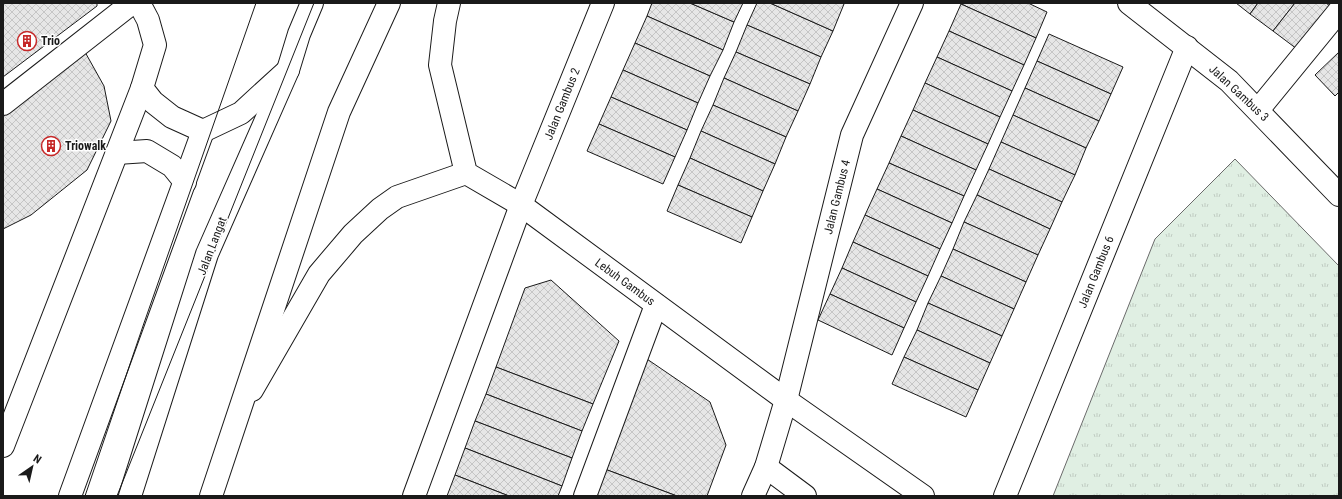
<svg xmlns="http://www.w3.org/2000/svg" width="1342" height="499" font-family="'Roboto Condensed',sans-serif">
<defs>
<pattern id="park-tufts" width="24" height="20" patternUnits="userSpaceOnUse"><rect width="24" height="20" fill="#e0efe3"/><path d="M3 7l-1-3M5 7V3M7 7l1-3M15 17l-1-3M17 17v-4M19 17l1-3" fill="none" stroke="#c0ccc2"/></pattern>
<pattern id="building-cross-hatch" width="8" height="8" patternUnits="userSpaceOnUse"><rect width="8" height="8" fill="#e6e6e6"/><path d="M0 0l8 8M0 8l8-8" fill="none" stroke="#c5c5c5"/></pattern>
</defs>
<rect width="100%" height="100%" fill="#fff"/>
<path fill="url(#park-tufts)" stroke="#6a6a6a" d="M1235,159l104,107v230h-286l102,-257z"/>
<g fill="url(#building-cross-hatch)" stroke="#1a1a1a">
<path d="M3,3h94v3l-94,71z"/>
<path d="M652,3h38l44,19 -11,28 -76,-34z"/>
<path d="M690,3h53l-9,19z"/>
<path d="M757,3h13l63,28 -12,26 -74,-32z"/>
<path d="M770,3h72l2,1 -11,27z"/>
<path d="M961,3h67l19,9 -11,26 -75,-34z"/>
<path d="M1236,3h22l-8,11z"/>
<path d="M1258,3h37l-22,28 -23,-17z"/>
<path d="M1295,3h31l4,3 -33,43 -24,-18z"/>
<path d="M961,4l75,34 -12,27 -75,-34z"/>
<path d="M647,16l76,34 -13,26 -75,-33z"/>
<path d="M747,25l74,32 -11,27 -74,-32z"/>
<path d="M949,31l75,34 -12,26 -75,-34z"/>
<path d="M1049,34l74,33 -12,27 -74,-33z"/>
<path d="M635,43l75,33 -12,27 -75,-33z"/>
<path d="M85,52l19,34 7,35 -24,49 -56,45 -28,14v-113z"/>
<path d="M736,52l74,32 -12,27 -74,-33z"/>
<path d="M1339,52v40l-4,4 -20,-21z"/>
<path d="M937,57l75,34 -12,26 -75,-34z"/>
<path d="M1037,61l74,33 -12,27 -74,-33z"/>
<path d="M623,70l75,33 -11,27 -76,-33z"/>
<path d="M724,78l74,33 -12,26 -73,-32z"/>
<path d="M925,83l75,34 -12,27 -75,-34z"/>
<path d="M1025,88l74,33 -13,27 -73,-33z"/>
<path d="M611,97l76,33 -12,27 -76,-33z"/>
<path d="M713,105l73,32 -11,27 -74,-33z"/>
<path d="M913,110l75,34 -12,26 -75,-34z"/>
<path d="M1013,115l73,33 -11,27 -74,-33z"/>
<path d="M599,124l76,33 -12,27 -76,-33z"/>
<path d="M701,131l74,33 -12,27 -73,-33z"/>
<path d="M901,136l75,34 -12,26 -75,-33z"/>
<path d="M1001,142l74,33 -13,27 -73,-33z"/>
<path d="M690,158l73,33 -11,26 -74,-32z"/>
<path d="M889,163l75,33 -12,27 -75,-34z"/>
<path d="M989,169l73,33 -12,27 -73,-34z"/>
<path d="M678,185l74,32 -11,26 -74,-32z"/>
<path d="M877,189l75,34 -12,26 -75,-34z"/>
<path d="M977,195l73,34 -12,26 -74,-33z"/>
<path d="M865,215l75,34 -12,27 -75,-34z"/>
<path d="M964,222l74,33 -12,27 -73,-33z"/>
<path d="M853,242l75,34 -12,26 -74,-34z"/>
<path d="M953,249l73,33 -12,27 -73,-33z"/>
<path d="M842,268l74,34 -12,26 -74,-34z"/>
<path d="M941,276l73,33 -12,27 -74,-33z"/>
<path d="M551,280l68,61 -26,63 -97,-37 29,-79z"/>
<path d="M830,294l74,34 -12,27 -74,-35z"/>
<path d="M928,303l74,33 -12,27 -73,-33z"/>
<path d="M917,330l73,33 -12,27 -74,-33z"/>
<path d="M644,357l66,45 16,43 -19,51h-30l-75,-28z"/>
<path d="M904,357l74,33 -12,27 -74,-33z"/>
<path d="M496,367l97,37 -11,27 -96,-37z"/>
<path d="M486,394l96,37 -10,27 -97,-37z"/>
<path d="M475,421l97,37 -10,28 -97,-38z"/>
<path d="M465,448l97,38 -4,10h-49l-54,-21z"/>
<path d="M602,468l75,28h-83z"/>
<path d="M455,475l54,21h-62z"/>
</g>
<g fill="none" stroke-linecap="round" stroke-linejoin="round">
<g stroke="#1a1a1a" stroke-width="24">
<g id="minor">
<path d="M139,3l9,17 7,25 -13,43 11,14 19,15 31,14 38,-18 47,-43"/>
<path d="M449,3l-4,18 -5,44 26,108 55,32 265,195 137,96"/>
<path d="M1129,3l100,78 110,114"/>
<path d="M3,104l129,-101"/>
<path d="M1258,110l81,-99"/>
<path d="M117,153l30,-2 25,15 13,16"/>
<path d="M252,390l67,-116 34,-40 27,-25 17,-12 69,-24"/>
<path d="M3,446l139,-358"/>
<path d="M766,467l39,29"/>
<path d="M70,496l133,-365"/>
<path d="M414,496l107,-291 82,-202"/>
<path d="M585,496l71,-191"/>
<path d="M753,496l13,-29 20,-67 66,-265 60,-132"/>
<path d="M1005,496l182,-449"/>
</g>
</g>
<g stroke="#1a1a1a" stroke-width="24">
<g id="highway">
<path d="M130,496l77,-242 81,-184 11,-36 13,-31"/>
<path d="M211,496l128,-384 50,-109"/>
</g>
</g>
<use href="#minor" stroke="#fff" stroke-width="22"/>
<use href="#highway" stroke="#fff" stroke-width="22"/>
<g stroke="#1a1a1a" stroke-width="1">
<path d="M85,496l59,-173 112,-320"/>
<path d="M117,496l197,-493"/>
</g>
</g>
<defs>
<g id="building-ring" transform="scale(1)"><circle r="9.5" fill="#fff" stroke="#c62828" stroke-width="1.5"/><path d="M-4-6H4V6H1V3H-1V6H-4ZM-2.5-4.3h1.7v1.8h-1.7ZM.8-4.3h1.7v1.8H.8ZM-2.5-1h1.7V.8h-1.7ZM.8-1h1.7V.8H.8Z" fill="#c62828"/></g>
</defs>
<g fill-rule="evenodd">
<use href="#building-ring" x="27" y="41"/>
<use href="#building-ring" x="51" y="146"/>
</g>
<g text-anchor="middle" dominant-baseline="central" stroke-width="3" stroke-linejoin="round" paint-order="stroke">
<g font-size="12" font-weight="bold" fill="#1a1a1a" stroke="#fff" text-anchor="start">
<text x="41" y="41">Trio</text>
<text x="65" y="146">Triowalk</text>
</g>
<g font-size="12" fill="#1a1a1a" stroke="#fff">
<text transform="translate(1239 93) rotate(43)">Jalan Gambus 3</text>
<text transform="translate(562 104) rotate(-68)">Jalan Gambus 2</text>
<text transform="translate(837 197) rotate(-76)">Jalan Gambus 4</text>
<text transform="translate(212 246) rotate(-69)">Jalan Langat</text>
<text transform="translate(1096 272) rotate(-68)">Jalan Gambus 6</text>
<text transform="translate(625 282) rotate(36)">Lebuh Gambus</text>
</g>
</g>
<rect width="1342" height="499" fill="none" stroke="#1a1a1a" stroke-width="8"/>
<g transform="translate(32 467) rotate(34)" stroke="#ffffff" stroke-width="3" paint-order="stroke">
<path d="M0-3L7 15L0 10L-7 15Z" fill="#1a1a1a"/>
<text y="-6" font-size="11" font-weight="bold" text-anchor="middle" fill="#1a1a1a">N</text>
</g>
</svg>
